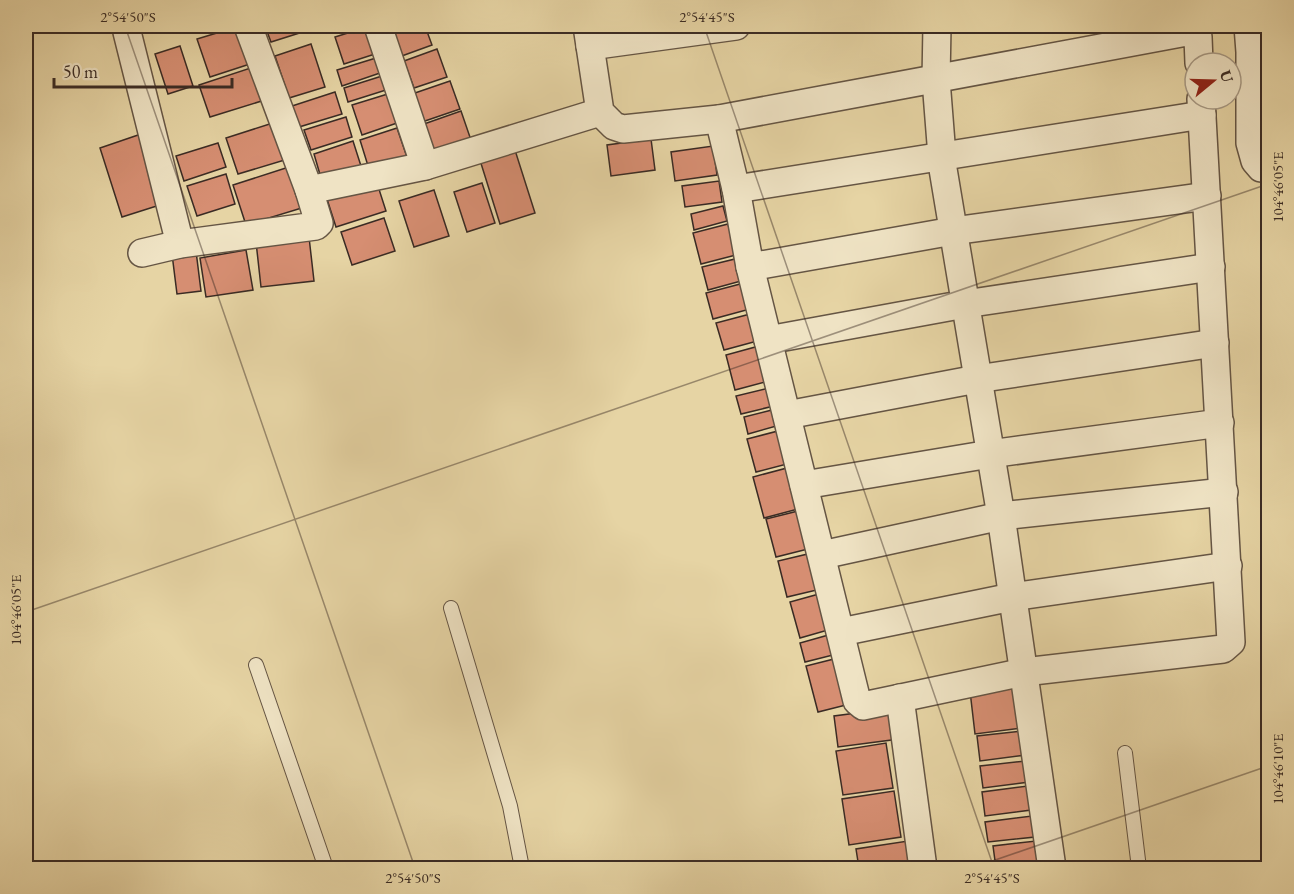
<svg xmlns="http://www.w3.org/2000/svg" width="1294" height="894" font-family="'EB Garamond',serif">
<rect width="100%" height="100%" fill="#e6d4a4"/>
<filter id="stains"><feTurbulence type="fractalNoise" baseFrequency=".00333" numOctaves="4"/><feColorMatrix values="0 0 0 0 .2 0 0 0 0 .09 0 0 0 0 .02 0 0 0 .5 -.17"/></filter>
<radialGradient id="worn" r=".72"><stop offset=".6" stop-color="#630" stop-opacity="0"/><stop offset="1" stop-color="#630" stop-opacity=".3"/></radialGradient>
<g fill="#d68e72" stroke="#3a2b24" stroke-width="1.5">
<path d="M240,26l13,37 -43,14 -13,-38z"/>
<path d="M265,26h42l2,4 -38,12z"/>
<path d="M419,26h6l7,19 -33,12 -8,-22z"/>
<path d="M367,27l8,27 -31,10 -9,-27z"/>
<path d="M311,44l14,43 -36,11 -14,-42z"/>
<path d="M180,46l13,40 -25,8 -13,-40z"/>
<path d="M437,49l10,28 -33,11 -10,-27z"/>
<path d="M376,58l4,15 -38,13 -5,-16z"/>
<path d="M257,66l11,33 -58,18 -11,-32z"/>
<path d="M382,76l4,14 -38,12 -4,-14z"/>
<path d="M450,81l10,28 -38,13 -10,-28z"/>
<path d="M335,92l7,22 -43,13 -7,-21z"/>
<path d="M391,93l9,29 -38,13 -10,-30z"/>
<path d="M461,111l11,32 -37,13 -11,-32z"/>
<path d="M346,117l6,20 -41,13 -7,-20z"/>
<path d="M276,122l12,37 -50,15 -12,-36z"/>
<path d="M397,128l10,29 -38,12 -9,-29z"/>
<path d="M141,134l22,70 -41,13 -22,-69z"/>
<path d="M651,139l4,31 -44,6 -4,-31z"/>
<path d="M353,141l8,25 -40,12 -7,-24z"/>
<path d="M218,143l8,24 -42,14 -8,-25z"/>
<path d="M713,146l4,29 -42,6 -4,-29z"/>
<path d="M514,147l21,66 -35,11 -21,-67z"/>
<path d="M292,166l13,41 -59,18 -13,-40z"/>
<path d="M226,174l9,30 -38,12 -10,-30z"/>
<path d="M376,180l10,31 -50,16 -10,-31z"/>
<path d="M719,181l3,21 -37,5 -3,-21z"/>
<path d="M482,183l13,40 -28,9 -13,-40z"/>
<path d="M434,190l15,46 -35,11 -15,-46z"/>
<path d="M723,206l4,15 -33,9 -3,-16z"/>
<path d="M384,218l11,33 -43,14 -11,-33z"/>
<path d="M728,224l8,31 -35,9 -8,-31z"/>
<path d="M309,237l5,44 -53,6 -5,-45z"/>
<path d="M246,250l7,40 -47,7 -6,-39z"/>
<path d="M196,251l5,40 -24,3 -5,-40z"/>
<path d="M735,259l6,22 -33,9 -6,-23z"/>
<path d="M744,283l6,26 -37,10 -7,-26z"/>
<path d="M754,313l7,27 -37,10 -8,-27z"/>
<path d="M759,346l10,35 -34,9 -9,-35z"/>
<path d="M773,387l5,18 -37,9 -5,-18z"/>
<path d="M776,409l4,16 -32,9 -4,-17z"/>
<path d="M778,431l9,33 -31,8 -9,-33z"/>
<path d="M787,468l11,41 -34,9 -11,-41z"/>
<path d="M802,510l10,38 -36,9 -10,-38z"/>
<path d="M812,553l9,36 -34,8 -9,-36z"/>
<path d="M819,594l9,36 -28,8 -10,-36z"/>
<path d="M832,634l5,20 -32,8 -5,-19z"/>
<path d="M838,658l12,46 -32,8 -12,-46z"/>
<path d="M1016,685l5,43 -46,6 -5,-43z"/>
<path d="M895,708l4,31 -61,8 -4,-31z"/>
<path d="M1023,731l3,24 -46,6 -3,-25z"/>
<path d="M886,743l7,45 -50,7 -7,-44z"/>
<path d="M1026,761l3,21 -46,6 -3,-22z"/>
<path d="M1028,786l3,24 -46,6 -3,-24z"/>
<path d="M894,791l7,46 -52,8 -7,-46z"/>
<path d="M1032,816l3,21 -47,5 -3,-20z"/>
<path d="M908,841l4,27h-53l-3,-19z"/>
<path d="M1036,841l3,23 -43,4 -3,-22z"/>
</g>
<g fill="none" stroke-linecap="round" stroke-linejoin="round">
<g stroke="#655544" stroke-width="16">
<g id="lane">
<path d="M451,608l59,198 12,62"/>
<path d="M256,665l70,203"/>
<path d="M1125,753l14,115"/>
</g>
</g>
<g stroke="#655544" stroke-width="30">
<g id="street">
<path d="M378,26l47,140"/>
<path d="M587,26l13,86 14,14 9,3 96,-10 473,-88 6,6 1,26"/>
<path d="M937,26l-1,54 7,89 58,347 51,352"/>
<path d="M1248,26l2,26v91l5,18 6,7 7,1"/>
<path d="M127,32l53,212"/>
<path d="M590,46l146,-20"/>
<path d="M719,119l17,70 14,78 107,434 6,5 161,-34 199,-23 8,-7 -30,-543"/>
<path d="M736,189l466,-74"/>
<path d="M309,190l116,-24 175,-54"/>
<path d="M142,253l38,-9 136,-18 3,-3 -10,-33 -61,-164"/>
<path d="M750,267l203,-36 254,-35"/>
<path d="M768,340l197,-36 246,-37"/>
<path d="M787,415l190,-36 238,-36"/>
<path d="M804,485l186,-31 230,-31"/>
<path d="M822,555l179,-39 223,-24"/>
<path d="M841,632l171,-35 216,-31"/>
<path d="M900,698l23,170"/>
</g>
</g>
<use href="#lane" stroke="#efe3c4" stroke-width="14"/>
<use href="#street" stroke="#efe3c4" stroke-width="27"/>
</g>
<path fill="none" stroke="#3a2b24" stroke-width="1.5" stroke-opacity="0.45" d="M125,26l290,842M704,26l290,842M26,30l14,-4M26,612l1242,-428M972,868l296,-102"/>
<rect width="1294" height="894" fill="none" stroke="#e6d4a4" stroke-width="66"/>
<g transform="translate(1213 81) rotate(71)"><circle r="28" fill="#efe3c4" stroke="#a79984" stroke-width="1.5"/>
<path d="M0-4.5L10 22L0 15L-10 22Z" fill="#8f2418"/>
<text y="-9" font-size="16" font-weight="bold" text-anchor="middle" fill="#3a2b24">U</text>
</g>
<path d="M54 78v9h178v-9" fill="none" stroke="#3a2b24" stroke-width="3"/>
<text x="63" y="78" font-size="18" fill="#3a2b24" stroke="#efe3c4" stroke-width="4.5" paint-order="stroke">50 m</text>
<rect x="33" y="33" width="1228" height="828" fill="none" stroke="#3a2b24" stroke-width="2"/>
<g font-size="15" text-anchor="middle" fill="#3a2b24">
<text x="128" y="22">2°54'50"S</text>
<text x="707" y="22">2°54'45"S</text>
<text transform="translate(1278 187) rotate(-90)" y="5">104°46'05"E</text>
<text transform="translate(16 610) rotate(-90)" y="5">104°46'05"E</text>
<text transform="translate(1278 769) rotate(-90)" y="5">104°46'10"E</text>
<text x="413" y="883">2°54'50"S</text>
<text x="992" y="883">2°54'45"S</text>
</g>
<rect width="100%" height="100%" filter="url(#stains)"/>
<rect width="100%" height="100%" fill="url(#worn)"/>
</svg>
